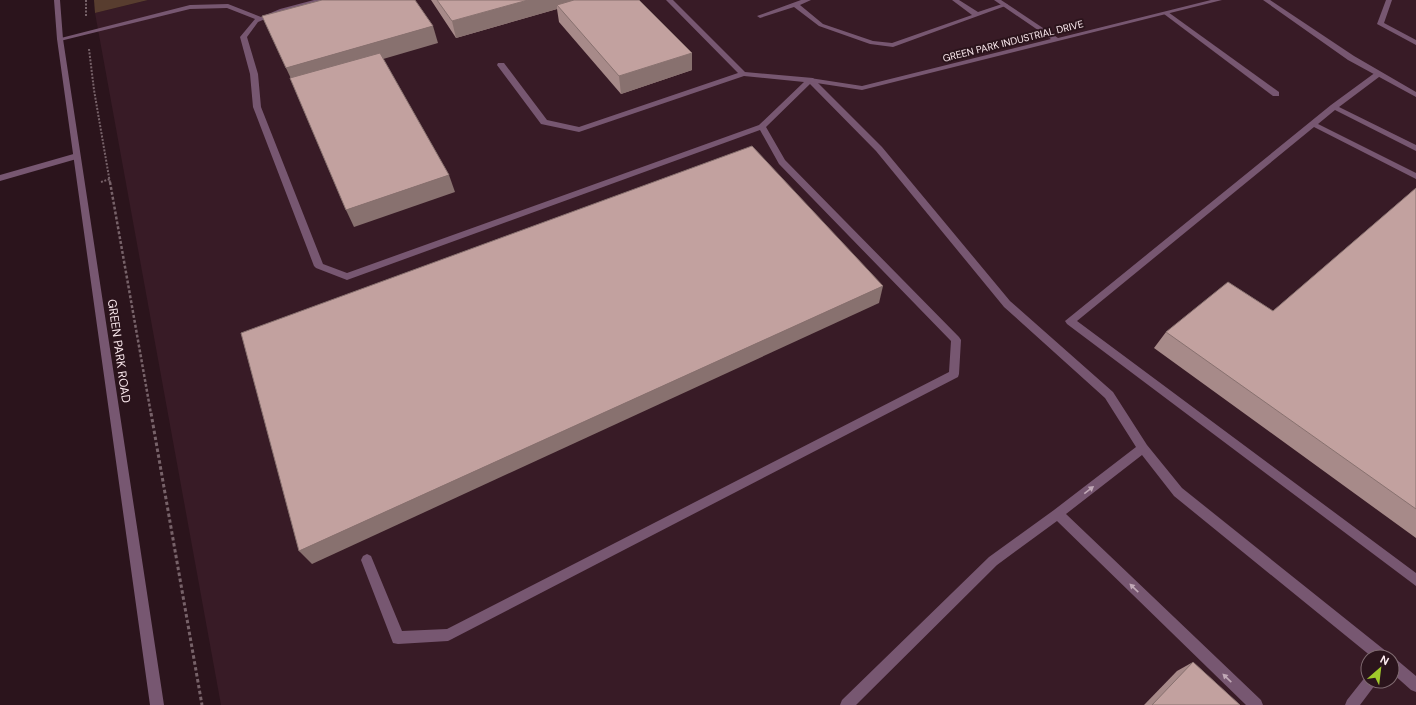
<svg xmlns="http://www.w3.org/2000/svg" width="1416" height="705" font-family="'DM Sans',sans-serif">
<rect width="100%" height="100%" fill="#2b141c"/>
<path fill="#381b26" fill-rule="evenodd" d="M148,0h1268v705h-1195l-126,-692zM1368,657h24v24h-24z"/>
<path fill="#583d2f" d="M94,0h54l-53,13z"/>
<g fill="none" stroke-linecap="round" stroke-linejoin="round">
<g stroke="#776269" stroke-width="2" stroke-dasharray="2 1.5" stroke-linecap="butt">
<path d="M86,0v16"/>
<path d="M89,49l5,41 16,93"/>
<path d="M101,182l9,-3"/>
</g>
<path stroke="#776269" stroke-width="2.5" stroke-dasharray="3 2" stroke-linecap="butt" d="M110,182l41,232"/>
<path stroke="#776269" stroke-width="3" stroke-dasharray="3.5 2.5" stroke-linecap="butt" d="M151,413l51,292"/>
<g fill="#775771" fill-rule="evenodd">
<path d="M314,0h11l-41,11 -26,11 -11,15 11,37 3,33 62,157 24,9 412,-148 45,-43 -60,-6 -165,56 -38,-8 -44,-59 1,-2h6l43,57 32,7 159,-54 -72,-73h7l72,72 68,6 69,69 128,154 103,91 34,53 35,43 205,164 1,5h-16l-198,-161 -32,-41 -76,59 195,186 2,5h-17l-189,-184 -60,44 -141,140h-16l2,-5 147,-143 65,-47 82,-63 -31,-49 -101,-91 -128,-156 -66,-67 -44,43 19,33 174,177 2,3 -2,34 -1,3 -506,262 -4,2 -50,3 -5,-1 -32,-83 2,-4 4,-2 4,2 31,75 45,-2 502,-257 2,-31 -172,-177 -19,-34 -413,150 -31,-12 -2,-2 -61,-159 -3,-33 -10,-37 15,-18 -28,-11 -37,1 -130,32 -3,-2 133,-34 38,-1 33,13 19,-8z"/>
<path d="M801,0h10l-11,5 23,19 50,17 19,2 80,-28 -20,-15h7l19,12 27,-9 3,2 -115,42 -23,-3 -51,-18 -25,-19 -34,11 -3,-2z"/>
<path d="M1386,0h6l-8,23 32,17v5l-39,-21z"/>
<path d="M1164,12h4l111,80v4h-6l-109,-82z"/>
<path d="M1376,72h3l4,2 -44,33 77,38v6l-81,-41 -17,14 98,49v6l-102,-52 -237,194 339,252v13l-349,-262 -2,-3 266,-216z"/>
<path d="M1392,659l5,1 19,16v16l-5,-2 -19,-17z"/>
<path d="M1366,676h2v5h10l-18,24h-15l2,-5z"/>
</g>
<g fill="#775771" fill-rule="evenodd">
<path d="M994,0h7l57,38 153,-38h11l-360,90 -52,-8 -4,-2 4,-2 52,8 189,-47z"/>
<path d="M1263,0h7l84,56 62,36v5l-68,-37z"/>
<path d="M77,153l3,1v4l-80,23v-6z"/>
</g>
<path fill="#775771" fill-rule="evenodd" d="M54,0h6l3,39 101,666h-14l-93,-666z"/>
</g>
<g fill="#a78a89">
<path d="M431,0h208l53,53v17l-71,24 -62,-72 -2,-13 -101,29z"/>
<path d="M1416,188v350l-262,-190 12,-16 107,-21z"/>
<path d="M1193,662l47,43h-96l33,-34z"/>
</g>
<g fill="#88716f">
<path d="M528,0h62l-33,5v4l-101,29 -4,-17z"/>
<path d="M433,26l5,17 -144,42 -8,-17z"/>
<path d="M692,53v17l-71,24 -2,-18z"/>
<path d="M449,175l6,17 -101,35 -8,-17z"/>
<path d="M883,286l-4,17 -567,261 -13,-13z"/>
</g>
<g fill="#c2a19f" stroke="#88716f">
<path d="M322,0h93l18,26 -147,42 -24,-52z"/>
<path d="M437,0h91l-76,21z"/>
<path d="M574,0h65l53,53 -73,23 -62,-71z"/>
<path d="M380,53l69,122 -103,35 -56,-132z"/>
<path d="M752,146l131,140 -584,265 -58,-218z"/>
<path d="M1416,188v321l-250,-177 62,-50 45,29z"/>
<path d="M1193,662l47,43h-88z"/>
</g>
<defs><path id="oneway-solid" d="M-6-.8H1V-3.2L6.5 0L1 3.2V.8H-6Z"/></defs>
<g fill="#c0a8b6">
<use href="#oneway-solid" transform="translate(1089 490) rotate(-38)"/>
<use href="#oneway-solid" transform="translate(1134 588) rotate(-136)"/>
<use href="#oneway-solid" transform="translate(1227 678) rotate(-136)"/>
</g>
<g text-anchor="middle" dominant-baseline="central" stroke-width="4" stroke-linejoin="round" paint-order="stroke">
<g font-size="10" fill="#fceaef" stroke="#2b141c">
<text transform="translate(1013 41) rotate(-14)">GREEN PARK INDUSTRIAL DRIVE</text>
</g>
<g font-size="12" fill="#fceaef" stroke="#2b141c">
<text transform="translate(119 351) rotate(82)">GREEN PARK ROAD</text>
</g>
</g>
<g transform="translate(1380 669) rotate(28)"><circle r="19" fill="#2b141c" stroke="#7f6a70"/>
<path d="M0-3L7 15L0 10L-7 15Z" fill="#a0c92b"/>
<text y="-6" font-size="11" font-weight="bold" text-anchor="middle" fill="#fceaef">N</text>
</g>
</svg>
